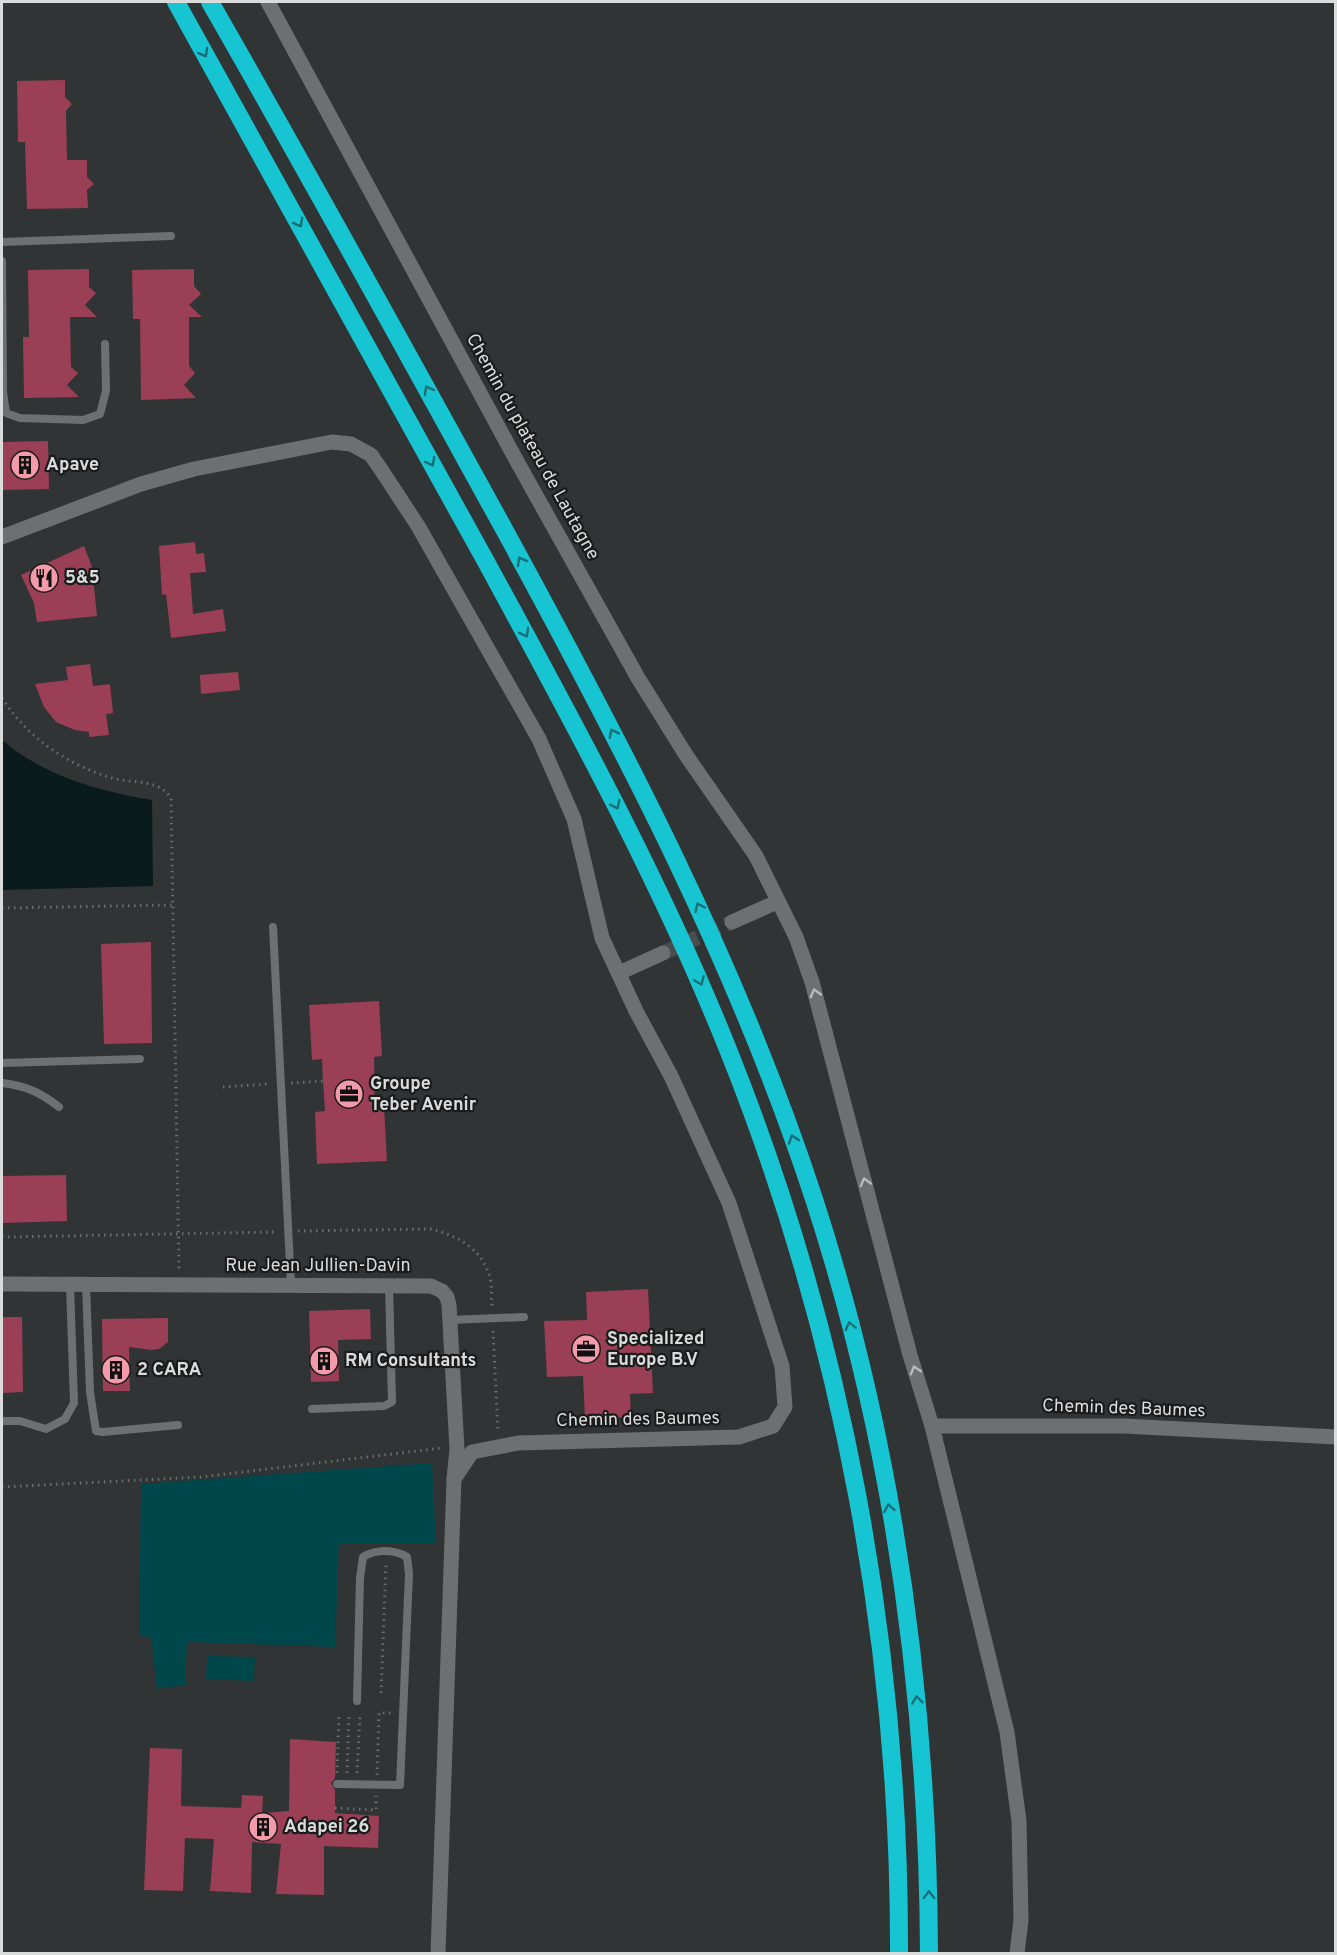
<svg xmlns="http://www.w3.org/2000/svg" width="1337" height="1955" font-family="Overpass,sans-serif">
<rect width="100%" height="100%" fill="#313435"/>
<g fill="#00474c">
<path d="M432,1463l4,80h-97l-4,104 -148,-5 -2,43 -28,4 -6,-52 -12,-1 2,-152z"/>
<path d="M207,1656l48,1 -1,24 -48,-2z"/>
</g>
<path fill="#091b1d" d="M2,740c42,36 96,51 150,60l1,86 -151,4z"/>
<g fill="#9a3f56">
<path d="M65,80v17l7,7 -6,7 1,49h20v17l7,7 -7,6 1,18 -61,1 -2,-67h-7l-1,-61z"/>
<path d="M89,269v18l7,6 -11,12 12,12h-27l1,50 7,6 -11,12 12,12 -55,1 -1,-61h6l-1,-67z"/>
<path d="M194,269v17l7,8 -12,11 13,12h-13v49l6,7 -11,12 12,13 -55,2 -1,-81h-7l-1,-49z"/>
<path d="M48,441l1,48 -47,1v-48z"/>
<path d="M195,542l1,12 8,-1 2,19 -16,1 3,41 30,-5 3,22 -55,7 -5,-44 -4,1 -3,-49z"/>
<path d="M84,546l8,21 5,49 -60,6 -3,-19 -13,-28z"/>
<path d="M90,664l3,22 17,-2 3,29 -7,1 3,21 -20,2v-5l-14,-2 -19,-8 -12,-15 -9,-23 33,-4 -2,-13z"/>
<path d="M238,672l2,18 -39,4 -1,-19z"/>
<path d="M151,942l1,101 -48,1 -3,-100z"/>
<path d="M379,1001l3,55 -8,1 1,51 9,-1 3,54 -70,3 -2,-52 10,-1 -2,-30 -1,-22 -10,1 -3,-55z"/>
<path d="M66,1175l1,46 -65,2v-47z"/>
<path d="M648,1289l5,104 -23,1 1,23 -46,2 -2,-43 -36,1 -3,-56 43,-1 -1,-28z"/>
<path d="M370,1309l1,30 -33,1 1,41 -28,1 -2,-71z"/>
<path d="M2,1317h20l1,75 -21,1z"/>
<path d="M168,1318v24l-9,7 -7,1 -23,-3 1,44h-27l-1,-72z"/>
<path d="M290,1739l46,3 -1,36 -4,5 4,7v23l44,3 -1,32 -54,-2v49l-48,-1 5,-50 -29,-2 -1,51 -41,-2 4,-52 -29,-1 -2,53 -39,-1 6,-142 32,1 -1,57 60,2 1,-13 21,1 -1,17 27,-2z"/>
</g>
<g fill="none" stroke-linecap="round" stroke-linejoin="round">
<path stroke="#4a4d4e" stroke-width="15" stroke-dasharray="15 8" stroke-linecap="butt" d="M663,953l69,-31"/>
<g stroke="#6b6e6e" stroke-width="3" stroke-dasharray="1.5 4.5" stroke-linecap="butt">
<path d="M2,698c25,39 65,67 110,80 21,6 45,0 59,20l8,473"/>
<path d="M2,908l171,-3"/>
<path d="M291,1083l32,-2"/>
<path d="M223,1087l46,-3"/>
<path d="M298,1231l133,-2c29,7 54,22 60,53 1,8 0,16 1,24"/>
<path d="M2,1237l274,-5"/>
<path d="M493,1331l5,101"/>
<path d="M2,1487l199,-10 241,-29"/>
<path d="M381,1693l5,-130"/>
<path d="M337,1773l2,-59"/>
<path d="M347,1773l2,-58"/>
<path d="M357,1773l3,-58"/>
<path d="M377,1775l2,-62h13"/>
<path d="M335,1808l41,2v-14"/>
</g>
<g stroke="#6d7070" stroke-width="8">
<path d="M2,242l169,-6"/>
<path d="M2,261l1,131 3,21 14,5 63,2 17,-6 6,-23 -1,-47"/>
<path d="M273,927l18,358"/>
<path d="M2,1063l138,-4"/>
<path d="M2,1083c24,3 38,9 57,24"/>
<path d="M86,1285l4,107 6,39 7,1 75,-7"/>
<path d="M450,1320l74,-3"/>
<path d="M312,1409l72,-3 8,-4 -3,-117"/>
<path d="M2,1421h18l26,8 19,-10 9,-16 -4,-118"/>
<path d="M337,1784l63,1 9,-211 -2,-17c-13,-8 -31,-8 -44,0l-3,21 -3,123"/>
</g>
<g stroke="#6d7070" stroke-width="15">
<path d="M268,2l251,463 119,213 48,77 70,101 40,81 16,45 98,373 22,71 75,306 12,89 2,99 -4,34"/>
<path d="M2,537l139,-53 53,-15 138,-27 19,2 20,11 11,16 36,55 121,213 35,80 28,119 34,73 35,65 58,127 53,163 3,41 -12,19 -34,11 -221,6 -46,9 -18,27"/>
<path d="M732,922l45,-20"/>
<path d="M619,973l44,-20"/>
<path d="M2,1284l429,2 11,5 5,6 2,8 8,144 -3,30 -16,475"/>
<path d="M932,1426h192l212,11"/>
</g>
<g stroke="#16c5d1" stroke-width="18">
<path d="M176,2c103,185 206,370 308,556 88,162 177,323 245,494 114,285 171,595 170,902"/>
<path d="M210,2c100,174 197,351 294,527 119,218 234,436 311,673 78,241 113,498 114,752"/>
</g>
</g>
<defs><path id="oneway-chevron" d="M-2-3.5L2.5 0L-2 3.5" fill="none" stroke-width="1.6" stroke-linecap="round" stroke-linejoin="round" transform="scale(1.5)"/></defs>
<g stroke="#187076">
<use href="#oneway-chevron" transform="translate(204 53) rotate(61)"/>
<use href="#oneway-chevron" transform="translate(299 223) rotate(61)"/>
<use href="#oneway-chevron" transform="translate(428 390) rotate(-119)"/>
<use href="#oneway-chevron" transform="translate(431 462) rotate(61)"/>
<use href="#oneway-chevron" transform="translate(521 561) rotate(-119)"/>
<use href="#oneway-chevron" transform="translate(525 633) rotate(61)"/>
<use href="#oneway-chevron" transform="translate(613 733) rotate(-117)"/>
<use href="#oneway-chevron" transform="translate(616 805) rotate(63)"/>
<use href="#oneway-chevron" transform="translate(699 907) rotate(-115)"/>
<use href="#oneway-chevron" transform="translate(700 981) rotate(67)"/>
<use href="#oneway-chevron" transform="translate(793 1139) rotate(-109)"/>
<use href="#oneway-chevron" transform="translate(850 1326) rotate(-104)"/>
<use href="#oneway-chevron" transform="translate(889 1508) rotate(-100)"/>
<use href="#oneway-chevron" transform="translate(917 1700) rotate(-96)"/>
<use href="#oneway-chevron" transform="translate(929 1895) rotate(-91)"/>
</g>
<g stroke="#b9bcbc">
<use href="#oneway-chevron" transform="translate(815 993) rotate(-105)"/>
<use href="#oneway-chevron" transform="translate(865 1182) rotate(-105)"/>
<use href="#oneway-chevron" transform="translate(915 1370) rotate(-107)"/>
</g>
<defs>
<g id="building-disc" transform="scale(1.5)"><circle r="9.5" fill="#f39aab" stroke="#1a1c1c"/><path d="M-4-6H4V6H1V3H-1V6H-4ZM-2.5-4.3h1.7v1.8h-1.7ZM.8-4.3h1.7v1.8H.8ZM-2.5-1h1.7V.8h-1.7ZM.8-1h1.7V.8H.8Z" fill="#111"/></g>
<g id="restaurant-disc" transform="scale(1.5)"><circle r="9.5" fill="#f39aab" stroke="#1a1c1c"/><path d="M-5-6h1v4h1v-4h1v4h1v-4h1v5L-1.5 .5V6h-2V.5L-5-1ZM5-6V6H3V1.5H1.5Q1.5-4 5-6Z" fill="#111"/></g>
<g id="office-disc" transform="scale(1.5)"><circle r="9.5" fill="#f39aab" stroke="#1a1c1c"/><path d="M-6-3h4V-5.5h4V-3h4V5H-6ZM-1-4.5V-3h2v-1.5ZM-6 0V1H6V0Z" fill="#111"/></g>
</defs>
<g fill-rule="evenodd">
<use href="#building-disc" x="25" y="465"/>
<use href="#restaurant-disc" x="44" y="578"/>
<use href="#office-disc" x="349" y="1094"/>
<use href="#office-disc" x="586" y="1349"/>
<use href="#building-disc" x="324" y="1361"/>
<use href="#building-disc" x="116" y="1370"/>
<use href="#building-disc" x="263" y="1827"/>
</g>
<g text-anchor="middle" dominant-baseline="central" stroke-width="4.5" stroke-linejoin="round" paint-order="stroke">
<g font-size="18" fill="#dadcdc" stroke="#1a1c1c">
<text transform="translate(532 447) rotate(61)">Chemin du plateau de Lautagne</text>
<text x="318" y="1266">Rue Jean Jullien-Davin</text>
<text transform="translate(1124 1409) rotate(2)">Chemin des Baumes</text>
<text transform="translate(638 1420) rotate(-1)">Chemin des Baumes</text>
</g>
<g font-size="18" font-weight="bold" fill="#dadcdc" stroke="#1a1c1c" text-anchor="start">
<text x="46" y="465">Apave</text>
<text x="65" y="578">5&amp;5</text>
<text x="370" y="1084">Groupe<tspan x="370" dy="21">Teber Avenir</tspan></text>
<text x="607" y="1339">Specialized<tspan x="607" dy="21">Europe B.V</tspan></text>
<text x="345" y="1361">RM Consultants</text>
<text x="137" y="1370">2 CARA</text>
<text x="284" y="1827">Adapei 26</text>
</g>
</g>
<rect width="1337" height="1955" fill="none" stroke="#dadcdc" stroke-width="6"/>
</svg>
